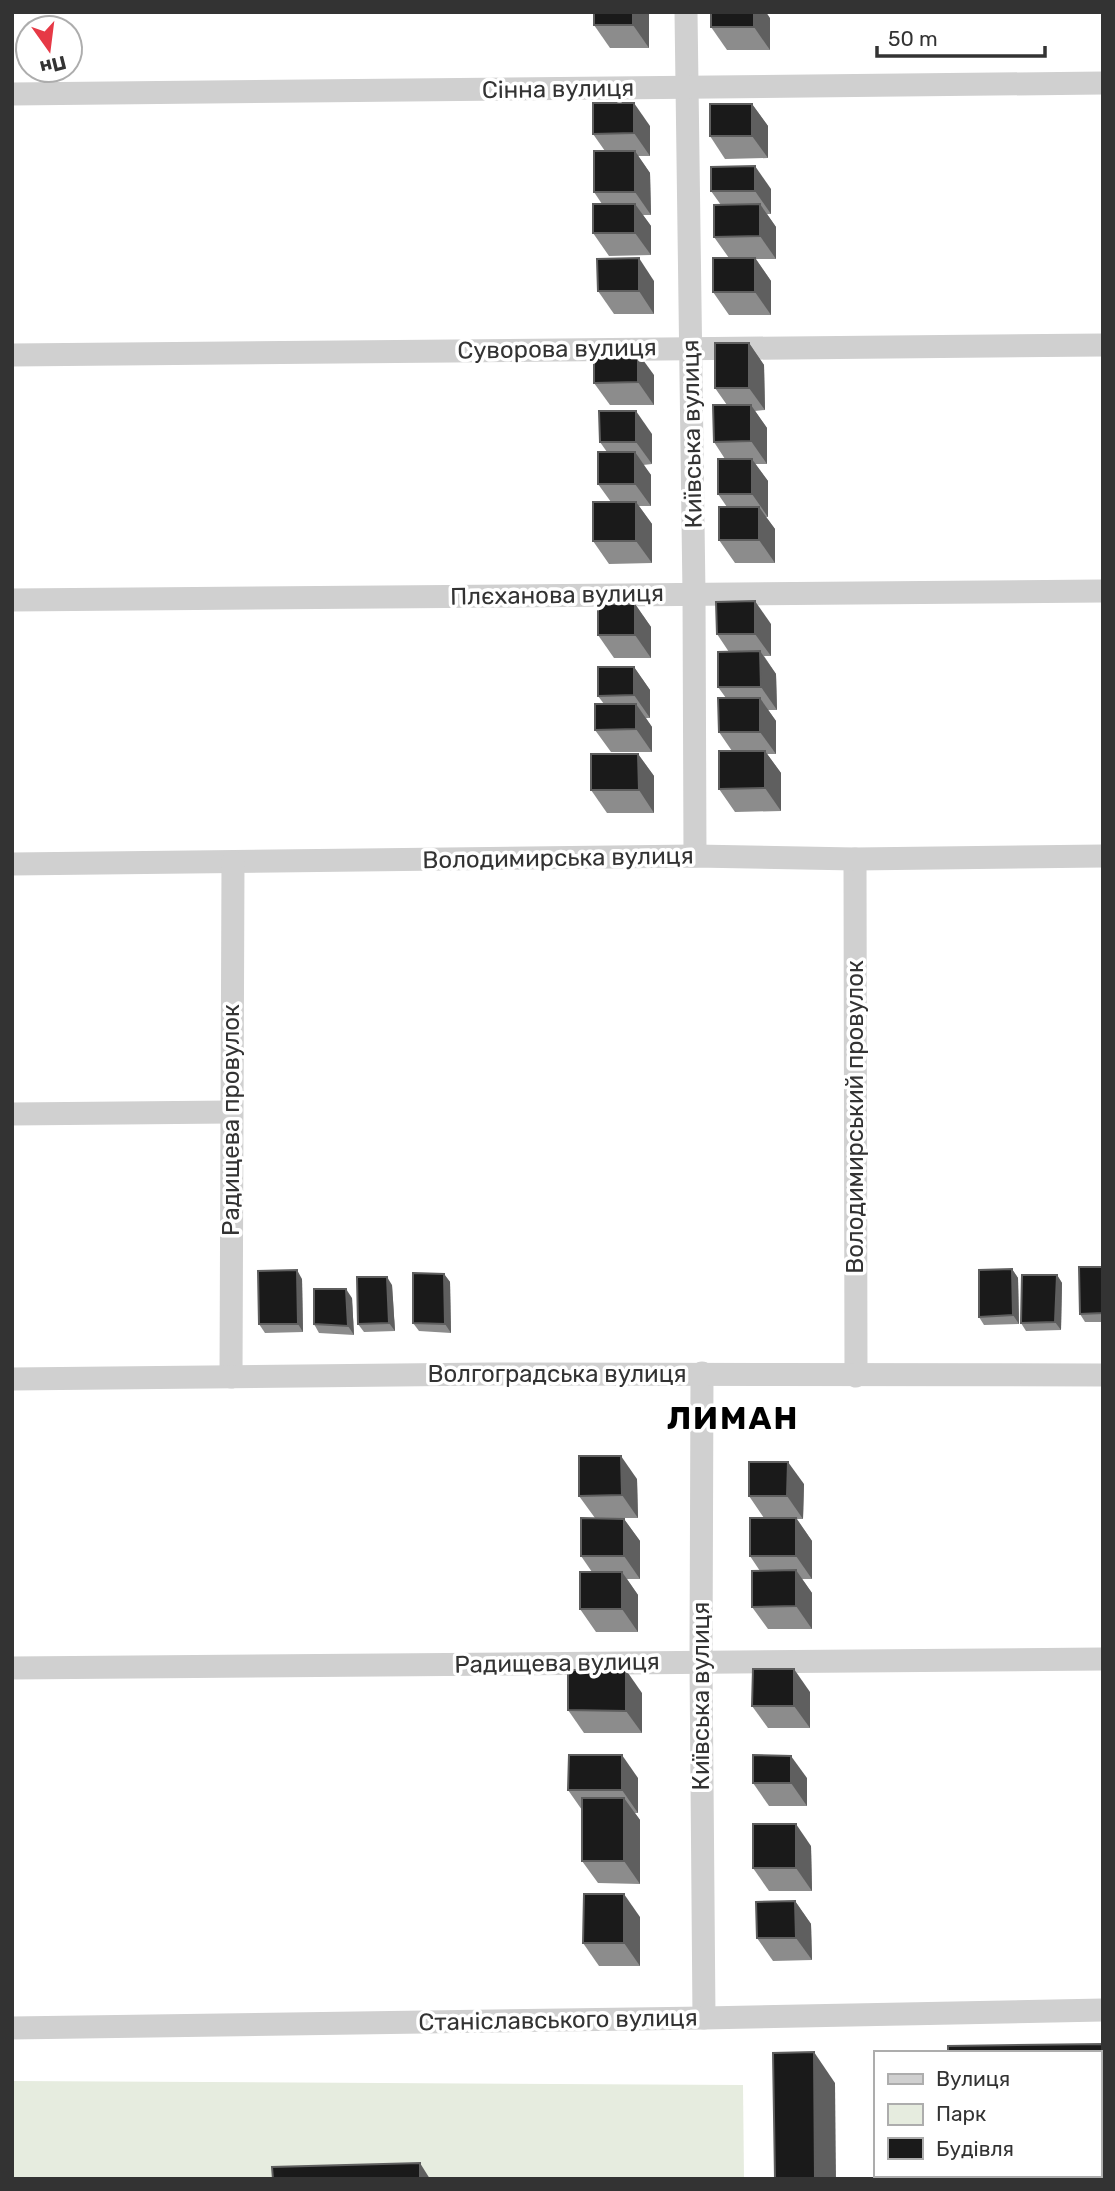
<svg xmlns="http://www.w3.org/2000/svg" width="1115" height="2191" font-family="Rubik,sans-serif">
<rect width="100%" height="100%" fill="#fff"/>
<path fill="#e6ecdf" d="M12,2081l731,4 1,94h-732z"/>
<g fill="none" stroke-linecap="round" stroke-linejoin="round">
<g stroke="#d0d0d0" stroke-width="23">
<path d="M686,12l8,582 1,262"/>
<path d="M12,94l1091,-11"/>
<path d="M12,355l1091,-10"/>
<path d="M12,600l1091,-9"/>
<path d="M855,859l1,517"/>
<path d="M12,864l683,-8 160,3 248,-3"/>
<path d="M12,1114l219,-2"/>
<path d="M702,1373l-1,289 3,356"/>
<path d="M231,1377l2,-515"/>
<path d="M12,1379l479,-5 612,1"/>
<path d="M12,1668l1091,-9"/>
<path d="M12,2028l692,-10 399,-8"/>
</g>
</g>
<g fill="#8c8c8c">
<path d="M649,12v36h-39l-16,-23z"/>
<path d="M770,18v32h-43l-16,-23z"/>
<path d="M752,104l16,22v32l-43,1 -15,-23z"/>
<path d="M650,126v30h-12l12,17 1,42h-8l8,11v29l-42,1 -16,-23 9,-29 -8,-12 11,-41 -12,-17z"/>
<path d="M771,189v25h-4l9,13v32h-20l15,22v34h-42l-16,-23 16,-34 -15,-21 7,-32 -10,-14z"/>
<path d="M654,281v33h-40l-16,-23z"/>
<path d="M749,343l15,22 1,45 -10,1 12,17v36h-12l13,17v36h-2l9,12v34h-40l-16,-23 8,-33 -9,-13 7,-35 -11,-17 13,-37 -12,-17z"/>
<path d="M654,375v30h-44l-16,-22z"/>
<path d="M652,434v30l-9,1 8,10v31h-12l13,18v39l-43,1 -16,-23 18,-39 -13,-18 9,-32 -7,-10z"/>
<path d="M635,604l16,23v31h-37l-16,-23z"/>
<path d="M771,624v32h-7l12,18 1,36h-9l8,11v33h-9l14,19v38l-46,1 -16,-23 13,-38 -13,-19 7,-34 -8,-11 11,-35 -12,-18z"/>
<path d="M634,667l16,23v28h-4l6,9v25h-41l-16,-22 9,-26 -6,-8z"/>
<path d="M638,754l16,22v37h-47l-16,-23z"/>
<path d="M1103,1267v55h-18l-5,-8z"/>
<path d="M1012,1269l6,9 1,46 -35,1 -5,-8z"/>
<path d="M444,1274l6,8 1,51 -32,-2 -6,-8z"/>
<path d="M1057,1275l5,8 -1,47 -35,1 -5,-8z"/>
<path d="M302,1279l1,53 -38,1 -6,-9z"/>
<path d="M392,1285l3,46 -31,1 -6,-8z"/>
<path d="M352,1298l2,37 -35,-2 -5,-9z"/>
<path d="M637,1479l1,39h-29l15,1 16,22v38h-13l11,16v37h-42l-16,-23 12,-37 -11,-16 14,-38 -16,-22z"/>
<path d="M804,1484l-1,35h-6l15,22v38h-10l10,14v36h-44l-16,-22 8,-36 -10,-15 14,-38 -15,-22z"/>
<path d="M810,1692v36h-42l-16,-22z"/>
<path d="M642,1693v40h-58l-16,-23z"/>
<path d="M638,1778v35h-3l5,7v64l-42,-1 -16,-22v-51l-14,-20z"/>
<path d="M807,1778v28h-38l-16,-23z"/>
<path d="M811,1846l1,45h-43l-16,-23z"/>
<path d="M795,1901l16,23 1,36 -39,1 -16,-23z"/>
<path d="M640,1917v49h-41l-16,-23z"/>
<path d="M1103,2044v77h-4v-68z"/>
</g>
<g fill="#5f5f5f">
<path d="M633,12h16v36l-16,-23z"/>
<path d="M754,12h12l4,6v32l-16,-23z"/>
<path d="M634,103l16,23v30l-16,-23z"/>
<path d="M752,104l16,22v32l-16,-22z"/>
<path d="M635,151l15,22 1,42 -16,-23z"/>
<path d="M755,166l16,23v25l-16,-23z"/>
<path d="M635,204l16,22v29l-16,-22z"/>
<path d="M760,204l16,23v32l-16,-23z"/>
<path d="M639,258l15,23v33l-15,-23z"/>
<path d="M755,258l16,23v34l-16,-23z"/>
<path d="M749,343l15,22 1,45 -16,-22z"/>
<path d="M638,353l16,22v30l-16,-23z"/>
<path d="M751,405l16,23v36l-16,-23z"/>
<path d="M636,411l16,23v30l-16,-22z"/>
<path d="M635,452l16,23v31l-16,-22z"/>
<path d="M752,459l16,22v36l-16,-23z"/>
<path d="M636,502l16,22v39l-16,-22z"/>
<path d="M759,507l16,22v34l-16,-23z"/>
<path d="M755,601l16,23v32l-16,-22z"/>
<path d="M635,604l16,23v31l-16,-23z"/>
<path d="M760,651l16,23 1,36 -16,-23z"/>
<path d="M634,667l16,23v28l-16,-23z"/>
<path d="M760,698l16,23v33l-16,-22z"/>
<path d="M636,704l16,23v25l-16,-23z"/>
<path d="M765,751l16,22v38l-16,-23z"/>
<path d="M638,754l16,22v37l-15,-23z"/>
<path d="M1012,1269l6,9 1,46 -6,-9z"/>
<path d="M297,1270l5,9 1,53 -5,-8z"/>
<path d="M444,1274l6,8 1,51 -6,-9z"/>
<path d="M1057,1275l5,8 -1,47 -6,-8z"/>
<path d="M387,1277l5,8 3,46 -6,-8z"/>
<path d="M346,1289l6,9 2,37 -6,-9z"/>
<path d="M621,1456l16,23 1,39 -16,-23z"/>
<path d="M788,1462l16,22 -1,35 -16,-23z"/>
<path d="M796,1518l16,23v38l-16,-23z"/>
<path d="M624,1519l16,22v38l-16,-23z"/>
<path d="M796,1570l16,23v36l-16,-23z"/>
<path d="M622,1572l16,23v37l-16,-23z"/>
<path d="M794,1669l16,23v36l-16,-22z"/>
<path d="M626,1670l16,23v40l-16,-22z"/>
<path d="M622,1755l16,23v35l-16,-23z"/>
<path d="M791,1756l16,22v28l-16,-23z"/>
<path d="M624,1798l16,22v64l-16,-23z"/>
<path d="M796,1824l15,22 1,45 -16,-23z"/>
<path d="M624,1894l16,23v49l-16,-23z"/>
<path d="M795,1901l16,23 1,36 -16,-22z"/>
<path d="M814,2052l21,31 1,96h-21z"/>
<path d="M420,2163l10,16h-10z"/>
</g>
<g fill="#1a1a1a" stroke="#5f5f5f" stroke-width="2">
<rect x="594" y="12" width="39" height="13"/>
<rect x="711" y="12" width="43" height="15"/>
<path d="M593,103h41v30l-41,1z"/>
<rect x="710" y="104" width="42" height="32"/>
<rect x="594" y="151" width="41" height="41"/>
<path d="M755,166v25h-44v-24z"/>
<rect x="593" y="204" width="42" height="29"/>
<path d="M760,204v32l-46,1v-32z"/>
<path d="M639,258v33h-41l-1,-32z"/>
<rect x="713" y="258" width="42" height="34"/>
<rect x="715" y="343" width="34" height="45"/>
<path d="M594,353h44v29l-44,1z"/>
<path d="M713,405h38v36l-37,1z"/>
<path d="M599,411h37v31h-36z"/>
<rect x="598" y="452" width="37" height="32"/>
<rect x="718" y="459" width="34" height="35"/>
<rect x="593" y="502" width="43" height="39"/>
<rect x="719" y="507" width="40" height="33"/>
<path d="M755,601v33h-38l-1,-32z"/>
<rect x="598" y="604" width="37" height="31"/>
<path d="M760,651l1,36h-43v-35z"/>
<path d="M598,667h36v28l-36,1z"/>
<path d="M718,698h42v34h-41z"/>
<path d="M595,704h41v25l-41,1z"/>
<path d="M719,751h46v37l-46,1z"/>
<path d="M591,754h47l1,36h-48z"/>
<path d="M1079,1267h24v46l-23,1z"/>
<path d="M1012,1269l1,46 -34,2v-47z"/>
<path d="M297,1270l1,54h-39l-1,-53z"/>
<path d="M413,1273l31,1 1,50 -32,-1z"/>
<path d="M1022,1275h35l-2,47 -34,1z"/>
<path d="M357,1277h30l2,46 -31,1z"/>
<path d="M314,1289h32l2,37 -34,-2z"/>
<path d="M579,1456h42l1,39 -43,1z"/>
<path d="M749,1462h39l-1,34h-38z"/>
<path d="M581,1518l43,1v37h-43z"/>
<rect x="750" y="1518" width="46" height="38"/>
<path d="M796,1570v36l-44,1v-36z"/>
<rect x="580" y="1572" width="42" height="37"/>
<path d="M753,1669h41v37h-42z"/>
<path d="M568,1670h58v41l-58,-1z"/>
<path d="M569,1755h53v35h-54z"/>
<path d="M753,1755l38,1v27h-38z"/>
<rect x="582" y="1798" width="42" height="63"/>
<rect x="753" y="1824" width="43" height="44"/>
<path d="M584,1894h40v49h-41z"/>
<path d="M795,1901l1,37h-39l-1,-36z"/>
<path d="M1103,2044v46h-4v-37h-151v-7z"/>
<path d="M814,2052l1,127h-40l-2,-126z"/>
<path d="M420,2163v16h-147l-1,-12z"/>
</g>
<g text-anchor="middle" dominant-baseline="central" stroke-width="7" stroke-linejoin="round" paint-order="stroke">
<g font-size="24" fill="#333" stroke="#fff">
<text transform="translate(558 89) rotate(-1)">Сінна вулиця</text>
<text transform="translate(557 349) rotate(-1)">Суворова вулиця</text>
<text transform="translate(692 434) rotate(-91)">Київська вулиця</text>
<text transform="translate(557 595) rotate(-1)">Плєханова вулиця</text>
<text transform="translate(558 858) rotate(-1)">Володимирська вулиця</text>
<text transform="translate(855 1117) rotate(-90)">Володимирський провулок</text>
<text transform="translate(231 1120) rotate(-90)">Радищева провулок</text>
<text x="557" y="1374">Волгоградська вулиця</text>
<text transform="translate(557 1663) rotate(-1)">Радищева вулиця</text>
<text transform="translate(701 1696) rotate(-90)">Київська вулиця</text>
<text transform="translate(558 2020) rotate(-1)">Станіславського вулиця</text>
</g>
<g font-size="32" font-weight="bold" letter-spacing="2" fill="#000" stroke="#fff">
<text x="733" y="1418">ЛИМАН</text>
</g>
</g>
<rect width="1115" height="2191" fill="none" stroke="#333333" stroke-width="28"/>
<rect x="874" y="2051" width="228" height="126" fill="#ffffff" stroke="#adadad" stroke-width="2"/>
<rect x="888" y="2074" width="35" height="10" fill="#d0d0d0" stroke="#adadad" stroke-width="2"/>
<text x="936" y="2086" font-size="21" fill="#333333">Вулиця</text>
<rect x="888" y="2104" width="35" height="21" fill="#e6ecdf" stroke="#adadad" stroke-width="2"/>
<text x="936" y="2121" font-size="21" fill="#333333">Парк</text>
<rect x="888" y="2138" width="35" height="21" fill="#1a1a1a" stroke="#adadad" stroke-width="2"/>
<text x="936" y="2156" font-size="21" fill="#333333">Будівля</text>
<g transform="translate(49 49) rotate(166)"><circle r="33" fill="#ffffff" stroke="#adadad" stroke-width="2"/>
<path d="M0-5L12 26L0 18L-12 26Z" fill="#e63946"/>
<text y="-10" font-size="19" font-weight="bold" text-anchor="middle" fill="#333333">Пн</text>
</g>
<path d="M877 46v10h168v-10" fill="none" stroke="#333333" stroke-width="3.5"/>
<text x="888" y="46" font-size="21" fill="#333333" stroke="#ffffff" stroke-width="5" paint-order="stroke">50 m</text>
</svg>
